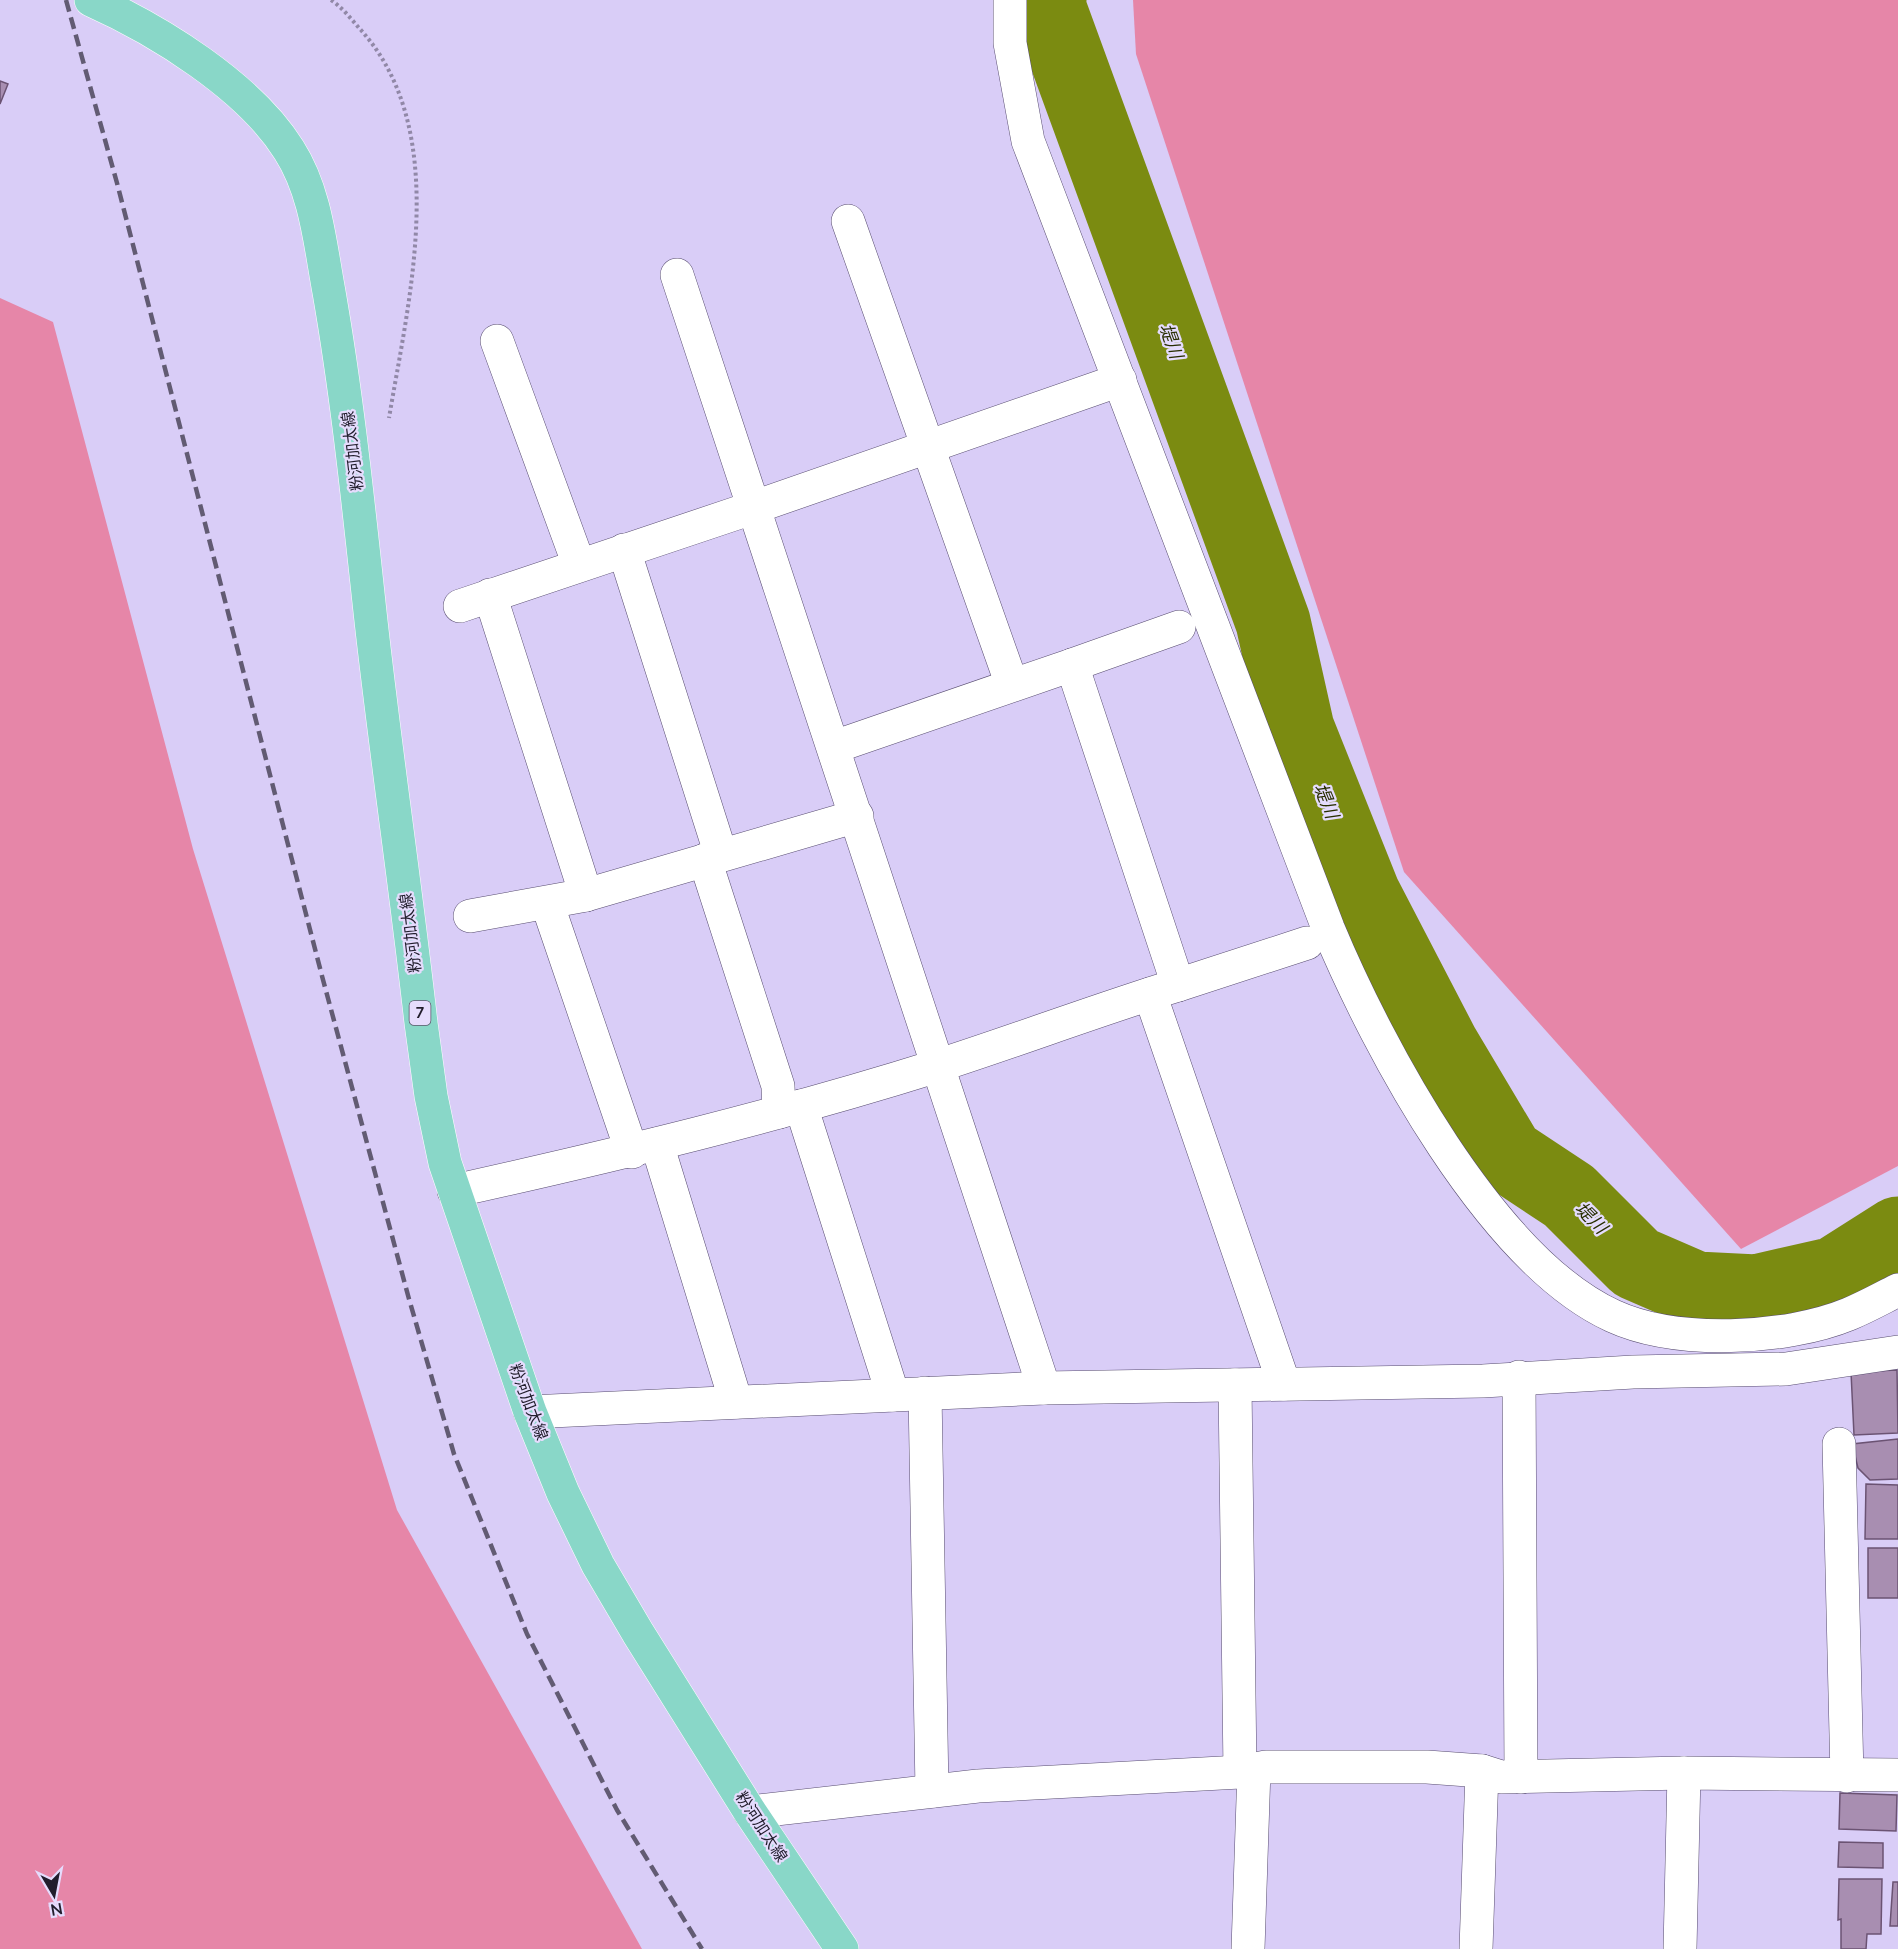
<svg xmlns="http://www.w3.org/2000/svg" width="1898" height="1949" font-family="'Nunito Sans','Noto Sans JP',sans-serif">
<rect width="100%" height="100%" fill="#d9cdf7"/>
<g fill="#e686a8">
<path d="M1133,0h765v1166l-157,83 -337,-377 -268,-818z"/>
<path d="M0,298l53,24 140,527 204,661 245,439h-642z"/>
</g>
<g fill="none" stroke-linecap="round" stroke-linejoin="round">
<path stroke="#7b8b11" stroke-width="75" d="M1049,0l-1,6 225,616 24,107 66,165 79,152 65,109 62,41 67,67 60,26 60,3 79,-18 63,-40"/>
</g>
<g fill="#a88eb1" stroke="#6b5373" stroke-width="1.5">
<path d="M0,81l8,3 -8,20z"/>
<path d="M1897,1370l1,63 -44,2 -3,-63z"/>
<path d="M1898,1439v40l-28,1 -12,-12 -6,-24z"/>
<path d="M1866,1484l32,1v54h-33z"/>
<rect x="1868" y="1548" width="30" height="50"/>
<path d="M1840,1793l57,2 -1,36 -57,-2z"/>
<path d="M1839,1842l44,1v25l-45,-1z"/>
<path d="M1839,1879h43l-1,55h-14l-1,15h-25v-30l-3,1z"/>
<path d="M1893,1882h5v44h-8z"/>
</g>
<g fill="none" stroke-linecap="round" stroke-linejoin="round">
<g stroke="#584d70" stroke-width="34">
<g id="minor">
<path d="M1010,0v43l18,98 300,787c50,120 163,332 285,388 63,29 173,24 236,-2 17,-7 33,-16 49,-24"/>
<path d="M848,221l164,464"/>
<path d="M677,275l367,1113"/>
<path d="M497,341l82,224"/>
<path d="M624,550l97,305"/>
<path d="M490,595l96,300"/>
<path d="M460,606l295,-99 365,-127"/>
<path d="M1072,665l107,-38"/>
<path d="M705,860l73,226 1,26"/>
<path d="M547,903l85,249"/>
<path d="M470,916l116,-21 271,-79"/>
<path d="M1178,985l129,-42"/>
<path d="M1150,994l134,390"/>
<path d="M801,1106l92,289"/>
<path d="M657,1144l79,258"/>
<path d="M454,1191c162,-36 324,-75 483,-125 81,-26 160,-56 241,-81l-106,-320 -238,82"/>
<path d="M1519,1377l2,400"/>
<path d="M1235,1385l5,387"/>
<path d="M925,1393l7,398"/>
<path d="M530,1412l514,-24 439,-7 150,-9 153,-3 112,-17"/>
<path d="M1839,1444l8,332"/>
<path d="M750,1812l228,-26 262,-14 26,-5h161l55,4 19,6 183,-4 214,2"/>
<path d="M1248,1949l6,-180"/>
<path d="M1476,1949l6,-178"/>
<path d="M1680,1949l4,-176"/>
</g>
</g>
<g stroke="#fff" stroke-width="34">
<path id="major" d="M91,0c67,30 158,86 198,150 27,42 31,94 40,142 19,109 30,219 42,329 15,134 35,268 50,402l10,73 14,67 85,249 33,81 35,72 40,68 112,179 92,137"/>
</g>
<path stroke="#9188a7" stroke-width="4" stroke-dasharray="3 3" stroke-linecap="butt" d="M331,0c11,7 20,19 29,29 92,101 49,269 29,389"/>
<use href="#minor" stroke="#fff" stroke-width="33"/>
<use href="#major" stroke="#89d7c8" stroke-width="33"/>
<path stroke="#625b73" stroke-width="4.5" stroke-dasharray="12 6" stroke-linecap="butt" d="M66,0l51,183 205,793 87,323 45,155 73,180 90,176 85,139"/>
</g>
<g text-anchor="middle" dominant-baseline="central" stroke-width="4.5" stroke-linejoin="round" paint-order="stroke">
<rect fill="#e5dcfd" stroke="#5c566b" stroke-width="1.5" x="409.5" y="1001" width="21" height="24" rx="4.5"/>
<g font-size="15" font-weight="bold" fill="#211d2c">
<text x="420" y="1013">7</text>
</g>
<g font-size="16" fill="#211d2c" stroke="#e5dcfd">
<text transform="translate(353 451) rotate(-97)">粉河加太線</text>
<text transform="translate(411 933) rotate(-97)">粉河加太線</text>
<text transform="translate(528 1402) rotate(69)">粉河加太線</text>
<text transform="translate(761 1827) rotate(57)">粉河加太線</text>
</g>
<g font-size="18" font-style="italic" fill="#282e00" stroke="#e5dcfd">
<text transform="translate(1171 341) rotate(70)">堤川</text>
<text transform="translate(1326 801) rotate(68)">堤川</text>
<text transform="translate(1591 1218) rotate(45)">堤川</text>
</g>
</g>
<g transform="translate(54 1895) rotate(170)" stroke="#e5dcfd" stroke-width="4.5" paint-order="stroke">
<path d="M0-4.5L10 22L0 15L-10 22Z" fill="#211d2c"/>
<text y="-9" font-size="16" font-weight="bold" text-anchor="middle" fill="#211d2c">N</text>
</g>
</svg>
